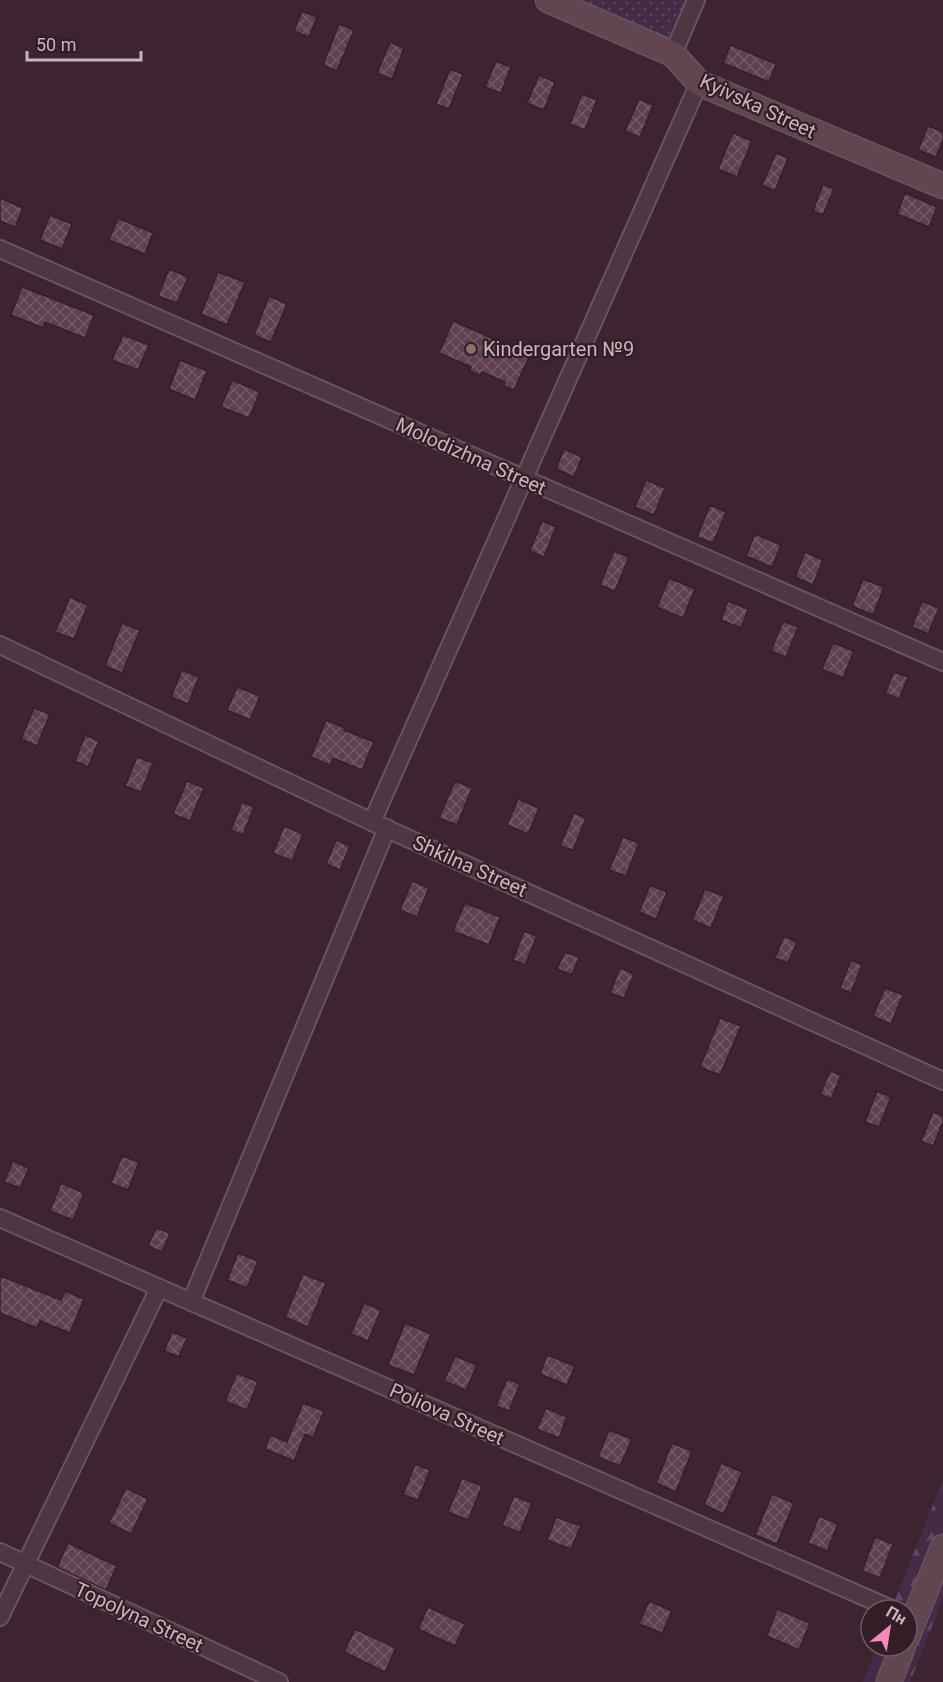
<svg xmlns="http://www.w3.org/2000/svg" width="943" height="1682" font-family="Roboto,sans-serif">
<defs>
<pattern id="grass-dots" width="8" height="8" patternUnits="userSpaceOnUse" patternTransform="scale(1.5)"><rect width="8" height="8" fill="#442c47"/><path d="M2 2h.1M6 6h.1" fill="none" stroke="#5e4860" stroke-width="1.8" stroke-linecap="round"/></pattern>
<pattern id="forest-firs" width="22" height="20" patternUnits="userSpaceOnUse" patternTransform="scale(1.5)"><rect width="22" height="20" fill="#442c47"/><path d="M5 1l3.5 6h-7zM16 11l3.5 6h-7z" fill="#5e4860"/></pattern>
<pattern id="building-cross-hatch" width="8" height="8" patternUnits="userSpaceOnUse" patternTransform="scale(1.5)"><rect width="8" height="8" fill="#5e3f4e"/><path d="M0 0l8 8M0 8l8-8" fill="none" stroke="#745866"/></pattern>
</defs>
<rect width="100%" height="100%" fill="#3e2330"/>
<path fill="url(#grass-dots)" d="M548,0h148l-23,54z"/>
<path fill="url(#forest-firs)" d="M943,1480v119l-33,83h-47l14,-36h30v-36h-16z"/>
<g fill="url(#building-cross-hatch)" stroke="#351f29" stroke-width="1.5">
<path d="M302,11l15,6 -8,20 -15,-6z"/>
<path d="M339,24l15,6 -17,41 -14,-6z"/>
<path d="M390,42l14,6 -12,31 -15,-6z"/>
<path d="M731,45l45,19 -7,18 -46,-19z"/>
<path d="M496,61l15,6 -10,26 -16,-6z"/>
<path d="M450,69l13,5 -14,35 -13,-5z"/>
<path d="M539,75l16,7 -11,28 -17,-7z"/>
<path d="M582,94l15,6 -12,30 -15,-6z"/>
<path d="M639,99l14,6 -13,32 -15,-6z"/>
<path d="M928,126l15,6v8l-7,17 -18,-7z"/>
<path d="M733,133l19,8 -15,36 -19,-8z"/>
<path d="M776,153l12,5 -13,33 -13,-6z"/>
<path d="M823,184l11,5 -11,26 -10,-4z"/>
<path d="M905,193l32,14 -8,20 -32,-13z"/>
<path d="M0,198l23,10 -8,19 -15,-6z"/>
<path d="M50,215l22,9 -10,25 -22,-9z"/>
<path d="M118,218l35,15 -8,21 -36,-14z"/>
<path d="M169,269l19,8 -11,26 -19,-7z"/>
<path d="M218,272l27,10 -18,43 -26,-11z"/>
<path d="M22,287l72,28 -9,23 -40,-16 -2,6 -32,-13z"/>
<path d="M269,296l18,8 -16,38 -17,-7z"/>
<path d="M453,321l77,34 -16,35 -10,-4 1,-4 -23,-10 -2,3 -10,-4 1,-4 -32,-14z"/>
<path d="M123,335l26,10 -11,25 -26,-10z"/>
<path d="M180,360l27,11 -12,29 -26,-11z"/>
<path d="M232,380l28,12 -11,26 -28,-11z"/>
<path d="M564,449l18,8 -8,20 -18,-8z"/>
<path d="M646,480l19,8 -11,27 -19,-8z"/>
<path d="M710,505l16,7 -13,31 -16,-6z"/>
<path d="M542,521l14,6 -12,30 -14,-6z"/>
<path d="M755,534l26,11 -9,22 -26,-11z"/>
<path d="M614,551l15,6 -14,34 -15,-6z"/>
<path d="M805,552l18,8 -10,25 -18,-8z"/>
<path d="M669,578l26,11 -12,29 -26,-11z"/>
<path d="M863,579l21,8 -11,28 -21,-9z"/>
<path d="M70,597l18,8 -14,34 -19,-7z"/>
<path d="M728,601l20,8 -7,19 -20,-8z"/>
<path d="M922,601l17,7 -11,26 -16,-7z"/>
<path d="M783,621l15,6 -12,30 -15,-6z"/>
<path d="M122,623l18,7 -18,43 -17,-7z"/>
<path d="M833,643l21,8 -11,27 -21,-9z"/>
<path d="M182,670l17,7 -11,27 -17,-7z"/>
<path d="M894,672l14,5 -9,22 -14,-6z"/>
<path d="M237,687l23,9 -10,24 -23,-10z"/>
<path d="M34,708l16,6 -13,32 -16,-7z"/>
<path d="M326,720l19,8 -1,2 30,12 -12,28 -29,-12 -3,7 -19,-8z"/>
<path d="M85,735l14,6 -11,26 -13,-6z"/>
<path d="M137,757l16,6 -12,29 -16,-6z"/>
<path d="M187,781l17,7 -14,33 -17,-7z"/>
<path d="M455,781l17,7 -15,37 -18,-7z"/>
<path d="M518,799l21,9 -11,26 -21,-9z"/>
<path d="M242,802l12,5 -11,28 -12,-5z"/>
<path d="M574,813l12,5 -13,32 -13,-4z"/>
<path d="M284,826l19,8 -11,27 -19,-8z"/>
<path d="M623,837l16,6 -13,33 -17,-6z"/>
<path d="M336,840l14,6 -10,24 -14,-6z"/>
<path d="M412,881l17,7 -12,29 -17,-7z"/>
<path d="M650,885l17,7 -11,27 -17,-7z"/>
<path d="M705,889l19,7 -13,32 -19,-8z"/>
<path d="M465,903l35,14 -11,28 -36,-14z"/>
<path d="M524,931l13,5 -12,29 -12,-5z"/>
<path d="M784,936l13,6 -9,21 -13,-5z"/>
<path d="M565,952l14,5 -7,18 -15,-6z"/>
<path d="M851,960l11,5 -11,28 -11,-5z"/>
<path d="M620,968l14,6 -10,24 -14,-5z"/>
<path d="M885,988l18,7 -12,29 -18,-8z"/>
<path d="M720,1018l21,8 -21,49 -20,-8z"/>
<path d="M830,1071l11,4 -10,24 -11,-5z"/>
<path d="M877,1091l14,6 -12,30 -14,-5z"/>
<path d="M933,1112l10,4v6l-10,24 -12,-5z"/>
<path d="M122,1156l17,6 -11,28 -17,-7z"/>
<path d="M13,1161l16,7 -9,20 -16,-6z"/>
<path d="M61,1183l23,10 -11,27 -23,-9z"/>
<path d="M156,1228l14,5 -8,19 -14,-6z"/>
<path d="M238,1253l20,8 -11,27 -20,-8z"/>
<path d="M303,1274l23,9 -18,44 -23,-10z"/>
<path d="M0,1276l61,24 4,-9 19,8 -14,34 -30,-12 -3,7 -37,-15z"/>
<path d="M364,1303l17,7 -13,31 -17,-7z"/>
<path d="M405,1323l26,11 -17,41 -26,-10z"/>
<path d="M172,1332l15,6 -8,19 -15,-6z"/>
<path d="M547,1355l28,11 -8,19 -27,-11z"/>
<path d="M455,1356l22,9 -11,25 -22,-9z"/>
<path d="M237,1373l21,9 -11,28 -22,-9z"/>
<path d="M507,1379l13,5 -11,27 -13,-5z"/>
<path d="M303,1403l21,8 -11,27 -8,-4 -11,27 -29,-12 5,-14 17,7z"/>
<path d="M546,1408l21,9 -8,21 -22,-9z"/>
<path d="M609,1430l23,9 -12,27 -22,-9z"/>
<path d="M672,1443l20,8 -16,41 -20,-9z"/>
<path d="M721,1463l21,9 -18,42 -20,-9z"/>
<path d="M415,1464l15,6 -12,30 -15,-5z"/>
<path d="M462,1478l20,8 -14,34 -20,-8z"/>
<path d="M126,1488l22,11 -17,35 -22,-11z"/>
<path d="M772,1494l22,9 -17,41 -22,-9z"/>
<path d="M514,1496l18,7 -12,30 -18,-8z"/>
<path d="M819,1516l19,8 -11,27 -19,-8z"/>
<path d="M556,1517l25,9 -10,23 -24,-9z"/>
<path d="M875,1537l18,7 -13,34 -18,-7z"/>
<path d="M68,1543l49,23 -11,24 -49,-23z"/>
<path d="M649,1601l23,10 -10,22 -23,-9z"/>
<path d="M428,1607l37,17 -10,22 -37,-17z"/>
<path d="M777,1609l33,14 -11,27 -32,-14z"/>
<path d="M355,1629l41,19 -11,24 -41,-20z"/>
</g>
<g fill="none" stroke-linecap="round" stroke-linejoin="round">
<g stroke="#69535d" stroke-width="20">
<g id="street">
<path d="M673,54l23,-54"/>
<path d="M0,249l943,413"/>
<path d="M0,645l372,177 571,259"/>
<path d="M372,822l327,-739"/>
<path d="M0,1218l894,392"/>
<path d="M191,1302l196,-474"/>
<path d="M0,1552l279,130"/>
<path d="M0,1617l159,-329"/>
</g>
</g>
<g stroke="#69535d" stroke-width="27">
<g id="secondary">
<path d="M548,0l125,54 26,29 244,103"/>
<path d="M907,1637l36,-90"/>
<path d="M889,1682l14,-36"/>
</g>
</g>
<use href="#street" stroke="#4e3742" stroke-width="16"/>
<use href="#secondary" stroke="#614551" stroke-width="24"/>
</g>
<circle fill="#8d6e63" stroke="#331d27" stroke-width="2" cx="471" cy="349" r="6"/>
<g text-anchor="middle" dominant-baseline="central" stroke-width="4.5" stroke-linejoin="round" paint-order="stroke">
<g font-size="20" fill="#c9b3bd" stroke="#331d27">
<text transform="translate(758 106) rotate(25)">Kyivska Street</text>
<text transform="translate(471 456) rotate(24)">Molodizhna Street</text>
<text transform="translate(470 866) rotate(24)">Shkilna Street</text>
<text transform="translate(447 1414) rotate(24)">Poliova Street</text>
<text transform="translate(139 1617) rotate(25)">Topolyna Street</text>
</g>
<g font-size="20" fill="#c9b3bd" stroke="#331d27" text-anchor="start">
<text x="483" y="349">Kindergarten №9</text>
</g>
</g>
<g transform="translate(889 1628) rotate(30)"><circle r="28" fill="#331d27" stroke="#6f5963" stroke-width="1.5"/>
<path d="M0-4.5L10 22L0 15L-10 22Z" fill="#f988bb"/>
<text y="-9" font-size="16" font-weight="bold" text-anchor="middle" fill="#c9b3bd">Пн</text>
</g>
<path d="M27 51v9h114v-9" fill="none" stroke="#c9b3bd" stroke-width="3"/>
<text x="36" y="51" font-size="18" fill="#c9b3bd" stroke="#331d27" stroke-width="4.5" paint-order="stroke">50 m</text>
</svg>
